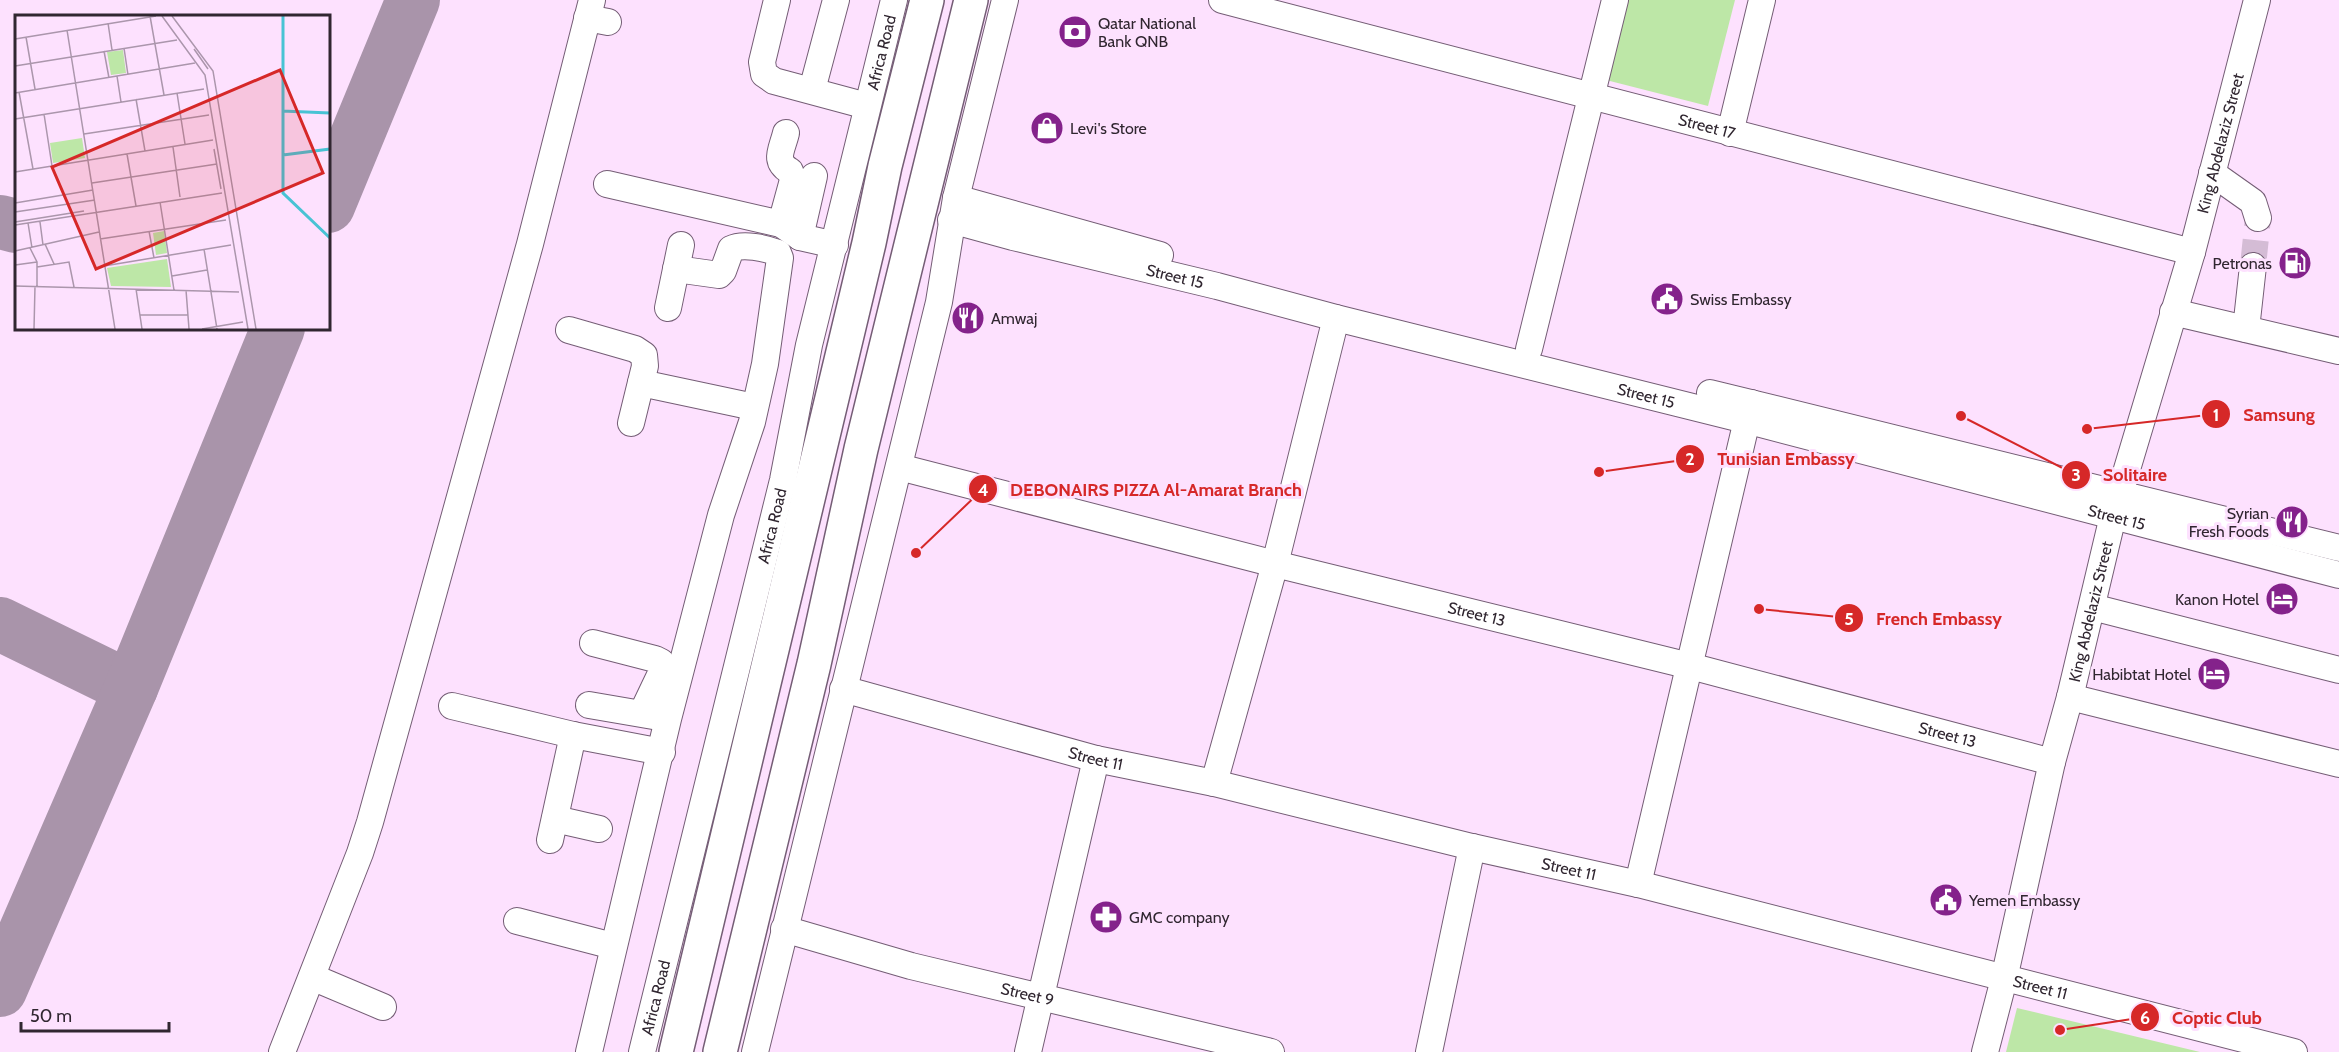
<svg xmlns="http://www.w3.org/2000/svg" width="2339" height="1052" font-family="Cabin,sans-serif">
<rect width="100%" height="100%" fill="#fde1fe"/>
<g fill="#bde7a7">
<path d="M1626,0h109l-27,106 -102,-26z"/>
<path d="M2017,1008l183,44h-194z"/>
</g>
<g fill="none" stroke-linecap="round" stroke-linejoin="round">
<g stroke="#a994aa" stroke-width="54">
<path d="M328,206l85,-206"/>
<path d="M0,222l16,4"/>
<path d="M0,624l131,64"/>
<path d="M0,990l131,-302 147,-360"/>
</g>
<path stroke="#d4bcd5" stroke-width="26" stroke-dasharray="26 13" stroke-linecap="butt" d="M2253,266l5,-48"/>
<g stroke="#745d75" stroke-width="28">
<g id="minor">
<path d="M777,0l-15,62 2,12 10,7 93,25"/>
<path id="s1" d="M1222,0l970,252"/>
<path d="M587,18l21,4"/>
<path d="M812,90l24,-90"/>
<path d="M1730,133l32,-133"/>
<path d="M2212,173l41,29 5,16"/>
<path d="M607,184l174,40 19,13 35,8"/>
<path d="M956,198l204,57"/>
<path id="s2" d="M951,220l62,17 204,49 119,32 413,103 590,154"/>
<path d="M781,224l12,-44 -3,-9c-17,-10 -8,-21 -4,-38"/>
<path d="M800,237l14,-61"/>
<path d="M668,308l13,-63"/>
<path d="M2173,312l166,39"/>
<path d="M2246,329l7,-63"/>
<path d="M569,330l66,19 9,6 1,11 -14,57"/>
<path d="M1529,349l86,-349"/>
<path d="M641,383l113,24"/>
<path d="M1710,393l629,155"/>
<path id="s3" d="M899,467l376,97 415,102 362,96"/>
<path d="M2092,607l247,63"/>
<path d="M593,643l62,16 6,3 2,7 -21,44"/>
<path id="s4" d="M843,689l253,70 118,24 258,64 166,37 656,168"/>
<path d="M2070,697l269,67"/>
<path d="M589,705l70,12"/>
<path d="M452,706l121,29 89,17"/>
<path d="M1214,783l61,-219 61,-246"/>
<path d="M555,819l44,10"/>
<path d="M550,840l23,-105"/>
<path d="M1638,884l113,-481"/>
<path d="M517,921l96,25"/>
<path id="s5" d="M784,929l127,37 360,86"/>
<path d="M312,977l71,30"/>
<path d="M282,1052l78,-199 10,-31 160,-578 62,-244"/>
<path d="M589,1052l79,-333 53,-204 31,-93 13,-58 15,-106 -2,-5c-13,-5 -35,-10 -47,-4l-8,22 -4,4 -43,-6"/>
<path id="s6" d="M642,1052l141,-572 26,-135 85,-345"/>
<path d="M755,1052l184,-750 17,-104 49,-198"/>
<path d="M1028,1052l68,-293"/>
<path d="M1429,1052l43,-205"/>
<path id="s7" d="M1985,1052l19,-73 48,-217 18,-65 43,-181 79,-264 65,-252"/>
</g>
</g>
<g stroke="#745d75" stroke-width="36">
<g id="highway">
<path d="M676,1052l193,-809 16,-77 42,-166"/>
<path d="M720,1052l94,-388 47,-215 110,-449"/>
</g>
</g>
<use href="#minor" stroke="#fff" stroke-width="26"/>
<use href="#highway" stroke="#fff" stroke-width="33"/>
</g>
<defs>
<g id="bank-disc" transform="scale(1.725)"><circle r="9.5" fill="#84228b" stroke="#fde1fe"/><path d="M-6-4H6V4H-6ZM0-2.3a2.3 2.3 0 1 0 0 4.6a2.3 2.3 0 1 0 0-4.6Z" fill="#fff"/></g>
<g id="shop-disc" transform="scale(1.725)"><circle r="9.5" fill="#84228b" stroke="#fde1fe"/><path d="M-5-2.5h2.3a2.7 3.5 0 0 1 5.4 0H5L5.5 6h-11ZM-1.5-2.5h3a1.5 2.3 0 0 0-3 0Z" fill="#fff"/></g>
<g id="fuel-disc" transform="scale(1.725)"><circle r="9.5" fill="#84228b" stroke="#fde1fe"/><path d="M-5.5-6h7V0h2V4h1.3V-2.5L3-4.5l.8-.8L6-3V5H2.5V1h-1V6h-7ZM-4.2-4.7v3.2H.2V-4.7Z" fill="#fff"/></g>
<g id="civic-disc" transform="scale(1.725)"><circle r="9.5" fill="#84228b" stroke="#fde1fe"/><path d="M-.6-6.5H3V-4.5H.6V-3L4-1V1h2V6H-6V1h2V-1L-.6-3ZM-1.2 2.5V6h2.4V2.5Z" fill="#fff"/></g>
<g id="restaurant-disc" transform="scale(1.725)"><circle r="9.5" fill="#84228b" stroke="#fde1fe"/><path d="M-5-6h1v4h1v-4h1v4h1v-4h1v5L-1.5 .5V6h-2V.5L-5-1ZM5-6V6H3V1.5H1.5Q1.5-4 5-6Z" fill="#fff"/></g>
<g id="hotel-disc" transform="scale(1.725)"><circle r="9.5" fill="#84228b" stroke="#fde1fe"/><path d="M-6-4.5h1.5V1H6V5H4.5V3h-9V5H-6ZM-4 0a1.8 1.8 0 1 1 3.6 0ZM.5 0V-2.5h3Q6-2.5 6 0Z" fill="#fff"/></g>
<g id="pharmacy-disc" transform="scale(1.725)"><circle r="9.5" fill="#84228b" stroke="#fde1fe"/><path d="M-2-6h4v4h4v4h-4v4h-4v-4h-4v-4h4Z" fill="#fff"/></g>
</defs>
<g fill-rule="evenodd">
<use href="#bank-disc" x="1075" y="32"/>
<use href="#shop-disc" x="1047" y="128"/>
<use href="#fuel-disc" x="2295" y="263"/>
<use href="#civic-disc" x="1667" y="299"/>
<use href="#restaurant-disc" x="968" y="318"/>
<use href="#restaurant-disc" x="2292" y="522"/>
<use href="#hotel-disc" x="2282" y="599"/>
<use href="#hotel-disc" x="2214" y="674"/>
<use href="#civic-disc" x="1946" y="900"/>
<use href="#pharmacy-disc" x="1106" y="917"/>
</g>
<g text-anchor="middle" dominant-baseline="central" stroke-width="6" stroke-linejoin="round" paint-order="stroke">
<g font-size="16" fill="#302630" stroke="#fde1fe" text-anchor="start">
<text x="1098" y="23">Qatar National<tspan x="1098" dy="18">Bank QNB</tspan></text>
<text x="1070" y="128">Levi's Store</text>
<text x="2272" y="263" text-anchor="end">Petronas</text>
<text x="1690" y="299">Swiss Embassy</text>
<text x="991" y="318">Amwaj</text>
<text x="2269" y="513" text-anchor="end">Syrian<tspan x="2269" dy="18">Fresh Foods</tspan></text>
<text x="2259" y="599" text-anchor="end">Kanon Hotel</text>
<text x="2191" y="674" text-anchor="end">Habibtat Hotel</text>
<text x="1969" y="900">Yemen Embassy</text>
<text x="1129" y="917">GMC company</text>
</g>
<g font-size="16" fill="#302630" stroke="#fde1fe">
<text stroke="none"><textPath href="#s6" startOffset="1028">Africa Road</textPath></text>
<text stroke="none"><textPath href="#s1" startOffset="501">Street 17</textPath></text>
<text stroke="none"><textPath href="#s7" startOffset="939">King Abdelaziz Street</textPath></text>
<text stroke="none"><textPath href="#s2" startOffset="231">Street 15</textPath></text>
<text stroke="none"><textPath href="#s2" startOffset="717">Street 15</textPath></text>
<text stroke="none"><textPath href="#s2" startOffset="1203">Street 15</textPath></text>
<text stroke="none"><textPath href="#s6" startOffset="542">Africa Road</textPath></text>
<text stroke="none"><textPath href="#s7" startOffset="453">King Abdelaziz Street</textPath></text>
<text stroke="none"><textPath href="#s3" startOffset="596">Street 13</textPath></text>
<text stroke="none"><textPath href="#s3" startOffset="1082">Street 13</textPath></text>
<text stroke="none"><textPath href="#s4" startOffset="262">Street 11</textPath></text>
<text stroke="none"><textPath href="#s4" startOffset="748">Street 11</textPath></text>
<text stroke="none"><textPath href="#s4" startOffset="1234">Street 11</textPath></text>
<text stroke="none"><textPath href="#s5" startOffset="252">Street 9</textPath></text>
<text stroke="none"><textPath href="#s6" startOffset="56">Africa Road</textPath></text>
</g>
</g>
<g transform="translate(15 15)">
<rect width="315" height="315" fill="#fde1fe"/>
<path d="M108,35l3,23 -15,2 -4,-23zM67,123l3,20 -32,5 -3,-20zM149,216l3,22 -11,2 -3,-22zM152,244l4,28 -60,-1 -4,-18z" fill="#bde7a7"/>
<path fill="none" stroke="#48c3d4" stroke-width="3" d="M268,1v177l47,45M267,96l48,2M268,140l47,-6"/>
<path fill="none" stroke="#ab96ac" stroke-width="1.5" d="M135,1l14,79M147,1l43,59 43,254M157,1l41,55 43,258M93,8l4,27M52,15l48,299M11,22l9,52M0,24l141,-23M109,33l4,27M179,34l14,20M89,36l5,27M0,51l162,-26M102,61l4,26M4,77l14,77M0,78l180,-30M162,78l8,51M121,84l9,52M29,99l8,52M0,104l189,-30M69,119l125,-19M158,132l7,50M199,134l7,40M112,139l9,52M0,157l198,-32M77,168l125,-19M145,187l14,88M0,188l78,-13M0,197l80,-12M0,207l69,-11M25,207l3,23M13,208l4,25M0,210l207,-32M134,216l5,27M85,224l126,-19M30,229l9,20M15,233l7,14v24M189,234l13,80M0,236l84,-19M0,250l22,-3M89,251l127,-21M22,252l32,-5 5,25M157,261l35,-6M0,271l224,6M121,274l6,40M171,275l3,39M125,300h48M19,314l1,-43M187,314l41,-7"/>
<path fill="#d62828" fill-opacity="0.15" stroke="#d62828" stroke-width="3" d="M265,55l43,103 -227,96 -44,-102z"/>
<rect width="315" height="315" fill="none" stroke="#302630" stroke-width="3"/>
</g>
<path fill="none" stroke="#d62828" stroke-width="2" d="M2087 429L2216 414M1599 472L1690 459M1961 416L2076 475M916 553L983 489M1759 609L1849 618M2060 1030L2145 1017"/>
<g fill="#d62828" stroke="#fde1fe" stroke-width="2">
<circle cx="2087" cy="429" r="6"/>
<circle cx="1599" cy="472" r="6"/>
<circle cx="1961" cy="416" r="6"/>
<circle cx="916" cy="553" r="6"/>
<circle cx="1759" cy="609" r="6"/>
<circle cx="2060" cy="1030" r="6"/>
<circle cx="2216" cy="414" r="15"/>
<circle cx="1690" cy="459" r="15"/>
<circle cx="2076" cy="475" r="15"/>
<circle cx="983" cy="489" r="15"/>
<circle cx="1849" cy="618" r="15"/>
<circle cx="2145" cy="1017" r="15"/>
</g>
<g font-size="18" text-anchor="middle" font-weight="bold" fill="#fff">
<text x="2216" y="421">1</text>
<text x="1690" y="465">2</text>
<text x="2076" y="481">3</text>
<text x="983" y="496">4</text>
<text x="1849" y="625">5</text>
<text x="2145" y="1024">6</text>
</g>
<g font-size="18" text-anchor="middle" font-weight="bold" fill="#d62828" stroke="#fde1fe" stroke-width="6" stroke-linejoin="round" paint-order="stroke">
<text x="2279" y="421">Samsung</text>
<text x="1786" y="465">Tunisian Embassy</text>
<text x="2135" y="481">Solitaire</text>
<text x="1156" y="496">DEBONAIRS PIZZA Al-Amarat Branch</text>
<text x="1939" y="625">French Embassy</text>
<text x="2217" y="1024">Coptic Club</text>
</g>
<path d="M21 1022v9h148v-9" fill="none" stroke="#302630" stroke-width="3"/>
<text x="30" y="1022" font-size="18" fill="#302630" stroke="#fde1fe" stroke-width="4.5" paint-order="stroke">50 m</text>
</svg>
